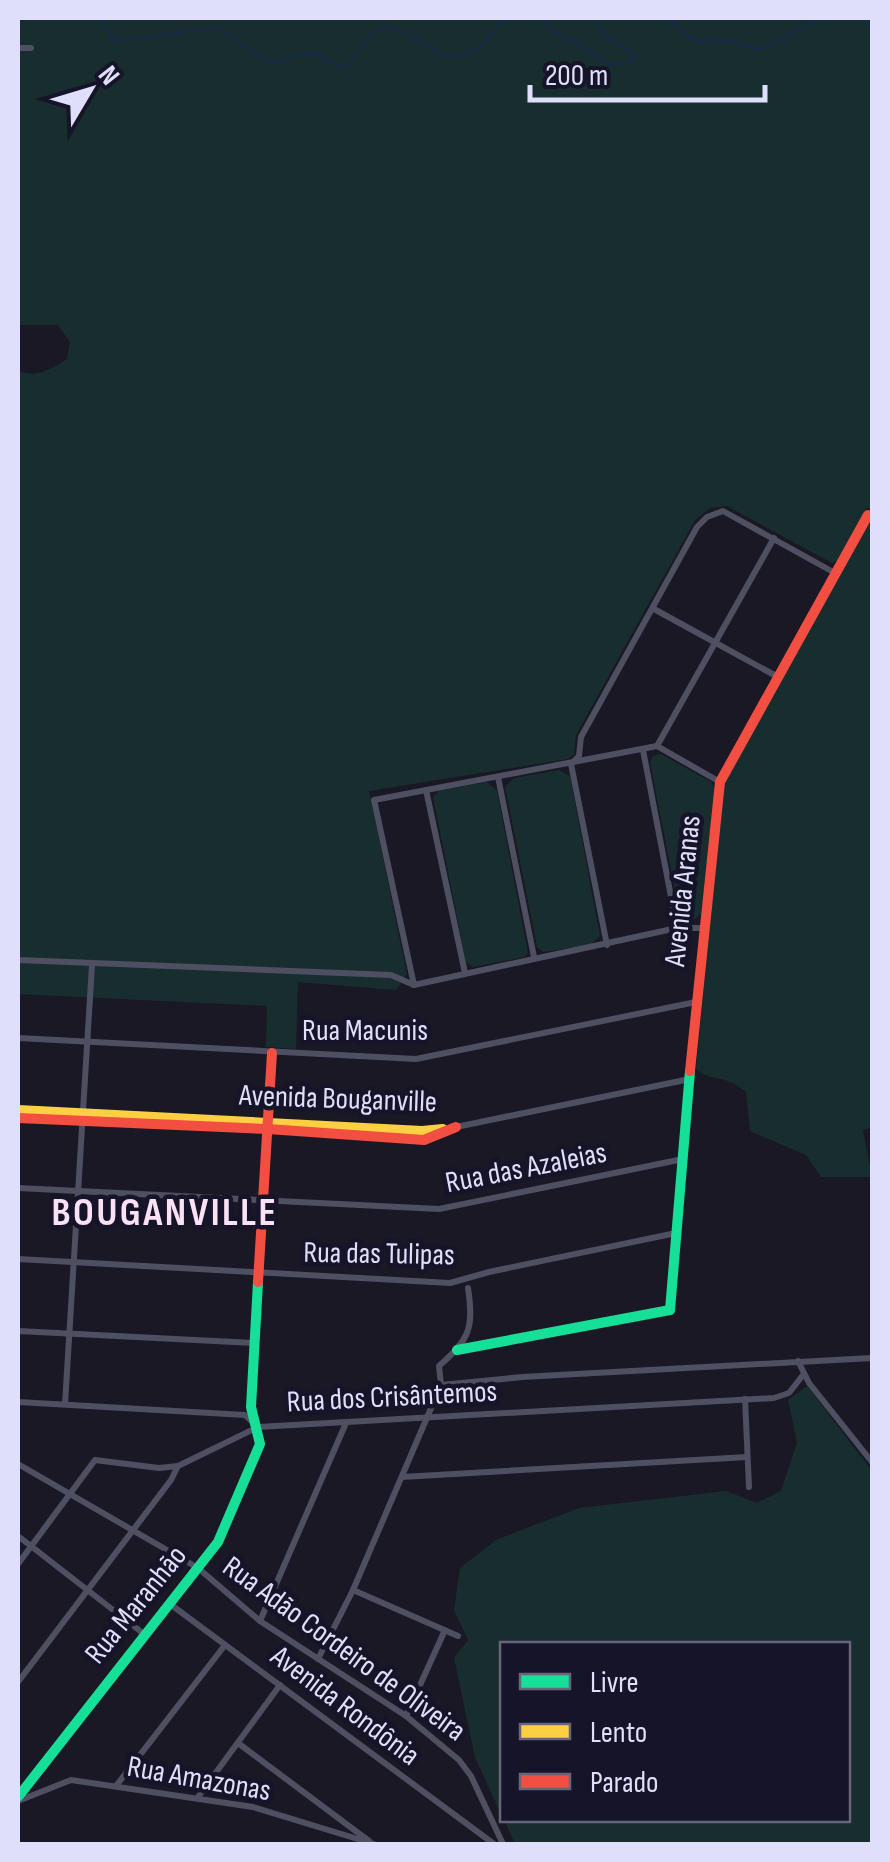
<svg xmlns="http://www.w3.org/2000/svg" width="890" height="1862" font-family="'Sofia Sans Condensed',sans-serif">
<rect width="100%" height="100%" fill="#1a1824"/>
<g fill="#182e2e">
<path d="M18,18h854v492l-5,-2 -29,52 -6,3 -105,-57 -17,2 -15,12 -119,215 -2,19 -6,5 -199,32 38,183 -11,16 -98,-8 -2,67 -30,-2 1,-41 -249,-12v-623c20,7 31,-1 49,-12l3,-17 -12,-17h-40z"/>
<path d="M872,517v610l-9,3 9,47h-51l-15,-22 -56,-24 -4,-39c-20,-18 -35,-10 -50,-23l28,-285z"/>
<path d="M661,754l50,28 4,7 -14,125 -13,10 -8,-8 -30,-154 3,-6z"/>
<path d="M559,770l11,6 30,160 -10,9 -47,7 -6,-5 -32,-160 9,-9z"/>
<path d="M487,782l10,9 31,162 -4,4 -51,10 -7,-5 -33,-165 6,-6z"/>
<path d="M807,1386l65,85v373h-357l-11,-24h344v-176h-346v173l-27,-60 -21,-99 14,-18 -14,-30 6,-42 36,-28 83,-32 147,-17 31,12 24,-12 16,-48 -9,-43z"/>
</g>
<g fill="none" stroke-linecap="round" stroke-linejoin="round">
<g stroke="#162b47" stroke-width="2.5">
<path d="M101,18l13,23 103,-14 32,23 25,12 35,-10 34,16c18,-13 23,-34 41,-42l21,6 41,25 32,-7 22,-27 15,-5"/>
<path d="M540,18l14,14 23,10 30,22 21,-1 9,-7 -34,-21 -9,-17"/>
<path d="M666,18l30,23 35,-1 28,10 62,-32"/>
<path d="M861,18l11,7"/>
</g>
<g stroke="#4f4f62" stroke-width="6">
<path d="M18,48h13"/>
<path d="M654,609l124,68"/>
<path d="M657,746l117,-208"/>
<path d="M643,750l34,178"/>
<path d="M498,777l36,180"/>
<path d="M426,790l39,183"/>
<path d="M607,945l-36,-181 8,-8 2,-19 116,-210 10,-10 16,-6 112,62"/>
<path d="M18,960l373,15 23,10 263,-57h27"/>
<path d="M414,985l-40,-185 283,-54 63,36"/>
<path d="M18,1038l398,21 280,-57"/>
<path d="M456,1127l234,-48"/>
<path d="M18,1188l421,21 244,-50"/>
<path d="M18,1259l432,24 39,-11 187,-39"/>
<path d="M18,1331l236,12"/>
<path d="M798,1361l11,22 63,79"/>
<path d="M441,1385l81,-8 350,-19"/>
<path d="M745,1399l4,88"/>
<path d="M18,1402l227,13 13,12 516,-29 15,-5 14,-18"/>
<path d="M65,1404l27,-439"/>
<path d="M18,1464l180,104 62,53 146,95 53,44 12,16 32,68"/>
<path d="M402,1477l345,-20"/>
<path d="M18,1536l126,98"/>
<path d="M18,1564l77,-104 64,8 19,-2 80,-39"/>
<path d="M353,1590l105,46"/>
<path d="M170,1604l324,240"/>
<path d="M260,1621l86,-198"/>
<path d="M318,1659l35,-69 88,-205 -2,-19c31,-27 35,-38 29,-78"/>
<path d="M18,1682l153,-202 7,-14"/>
<path d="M406,1716l39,-86"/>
<path d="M238,1743l131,98"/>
<path d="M116,1786l109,-141"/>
<path d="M198,1797l82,-112"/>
<path d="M18,1801l53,-21 182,27 121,37"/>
</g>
<g stroke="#16e098" stroke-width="10">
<path d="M457,1350l213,-40 20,-239"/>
<path d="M18,1797l200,-255 42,-98 -9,-37 7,-125"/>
</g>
<path stroke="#ffcf43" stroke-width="10" d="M18,1110l404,21 21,-2"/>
<g stroke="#f24e42" stroke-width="10">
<path d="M690,1071l30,-289 148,-267 4,1"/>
<path d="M18,1118l250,11 156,11 32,-13"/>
<path d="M258,1282l14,-229"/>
</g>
</g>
<g text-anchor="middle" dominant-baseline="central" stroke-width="9" stroke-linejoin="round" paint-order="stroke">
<g font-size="30" fill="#e0dffb" stroke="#161428">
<text transform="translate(683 891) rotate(-84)">Avenida Aranas</text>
<text x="365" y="1031">Rua Macunis</text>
<text transform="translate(338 1099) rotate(2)">Avenida Bouganville</text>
<text transform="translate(526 1168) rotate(-11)">Rua das Azaleias</text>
<text transform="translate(379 1254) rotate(1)">Rua das Tulipas</text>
<text transform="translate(392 1397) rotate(-3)">Rua dos Crisântemos</text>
<text transform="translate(136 1605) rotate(-51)">Rua Maranhão</text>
<text transform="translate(344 1649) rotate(36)">Rua Adão Cordeiro de Oliveira</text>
<text transform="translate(345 1706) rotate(37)">Avenida Rondônia</text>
<text transform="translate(199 1779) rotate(10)">Rua Amazonas</text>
</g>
<g font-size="40" font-weight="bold" letter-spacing="2.5" fill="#fbe1f3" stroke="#161428">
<text x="165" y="1213">BOUGANVILLE</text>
</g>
</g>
<rect width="890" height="1862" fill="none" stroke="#e0dffb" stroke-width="40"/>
<rect x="500" y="1642" width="350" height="180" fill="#161428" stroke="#67657c" stroke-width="2.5"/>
<rect x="520" y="1674" width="50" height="15" fill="#16e098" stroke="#67657c" stroke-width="2.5"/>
<text x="590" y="1692" font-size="30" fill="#e0dffb">Livre</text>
<rect x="520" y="1724" width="50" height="15" fill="#ffcf43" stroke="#67657c" stroke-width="2.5"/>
<text x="590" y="1742" font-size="30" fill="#e0dffb">Lento</text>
<rect x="520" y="1774" width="50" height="15" fill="#f24e42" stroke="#67657c" stroke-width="2.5"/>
<text x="590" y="1792" font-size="30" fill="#e0dffb">Parado</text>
<g transform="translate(90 90) rotate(52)" stroke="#161428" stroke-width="8" paint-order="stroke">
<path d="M0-8L18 38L0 25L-18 38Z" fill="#e0dffb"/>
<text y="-15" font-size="28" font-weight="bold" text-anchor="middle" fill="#e0dffb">N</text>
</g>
<path d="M530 85v15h235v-15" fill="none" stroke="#e0dffb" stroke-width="5"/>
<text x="545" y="85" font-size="30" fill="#e0dffb" stroke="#161428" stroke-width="8" paint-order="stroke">200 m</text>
</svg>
